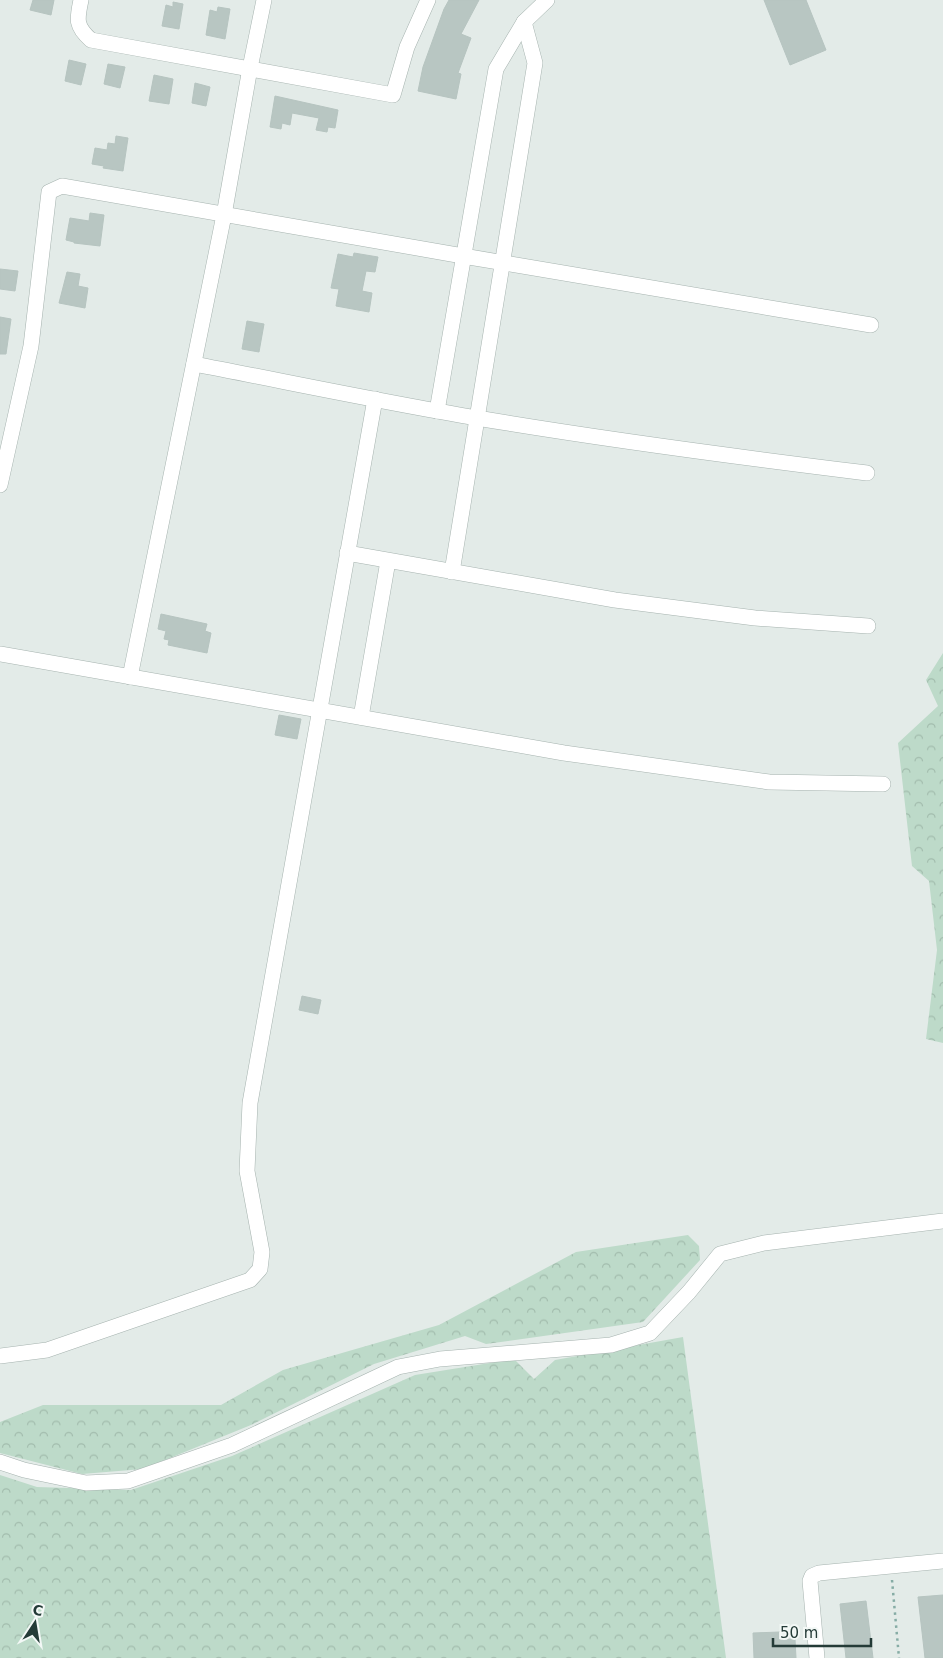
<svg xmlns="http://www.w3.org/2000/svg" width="943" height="1658" font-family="'DejaVu Sans',sans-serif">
<defs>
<pattern id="forest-crowns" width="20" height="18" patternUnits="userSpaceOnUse" patternTransform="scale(1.25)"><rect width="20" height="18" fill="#bddac9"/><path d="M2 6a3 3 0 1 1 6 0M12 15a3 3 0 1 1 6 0" fill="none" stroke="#a2bcad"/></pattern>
</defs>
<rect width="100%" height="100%" fill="#e3ebe8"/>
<g fill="url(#forest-crowns)">
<path d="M943,653v390l-17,-4 11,-89 -8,-69 -17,-15 -14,-123 40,-37 -12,-26z"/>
<path d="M688,1235l11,11 1,14 -57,62 -157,22 -21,-8 -91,28 -123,61 -108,44 -61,5 -82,-21v-31l43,-17h178l62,-35 156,-45 137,-73z"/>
<path d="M683,1337l43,321h-726v-183l37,12 94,3 101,-34 183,-81 99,-16 20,20 21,-19z"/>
</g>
<g fill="#b8c6c2" stroke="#b6c4c0">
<path d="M33,0h21l-3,15 -21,-5z"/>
<path d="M449,0h30l-18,34 10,4 -13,35 3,1 -5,25 -38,-8 5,-24 21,-58z"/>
<path d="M764,0h42l20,50 -36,15z"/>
<path d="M173,2l10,2 -4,25 -17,-3 4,-21 7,2z"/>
<path d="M218,7l12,2 -5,30 -19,-4 4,-25 7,2z"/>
<path d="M69,60l17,4 -5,21 -16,-4z"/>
<path d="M108,64l17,3 -5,21 -16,-4z"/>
<path d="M154,75l19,4 -4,25 -20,-3z"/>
<path d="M195,83l15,4 -4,19 -14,-3z"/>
<path d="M275,96l63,14 -3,18 -7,-1 -1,5 -11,-2 3,-12 -27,-5 -2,12 -8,-2 -1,6 -11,-2z"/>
<path d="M116,136l12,2 -5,33 -20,-3 1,-2 -12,-2 3,-16 12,2 1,-7 7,1z"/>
<path d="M90,213l14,2 -4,31 -26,-3v-1l-8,-2 4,-22 19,3z"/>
<path d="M354,253l24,4 -3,15 -9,-1 -4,20 10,2 -3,19 -33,-6 3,-17 -8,-1 7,-34 15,3z"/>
<path d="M0,269l18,2 -3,20 -15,-2z"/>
<path d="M67,272l13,2 -2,12 10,2 -3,20 -26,-5z"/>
<path d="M0,317l11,2 -5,35h-6z"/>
<path d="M247,321l17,3 -5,28 -17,-3z"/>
<path d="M161,614l46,10 -2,7 6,2 -4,20 -39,-8 1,-5 -5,-1 2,-8 -8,-2z"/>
<path d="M279,715l22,4 -4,20 -22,-4z"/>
<path d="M302,996l19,4 -3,14 -19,-4z"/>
<path d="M943,1595v63h-18l-7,-61z"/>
<path d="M866,1601l7,57h-27l-6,-54z"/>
<path d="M780,1632v7h15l1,19h-42l-1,-25z"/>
</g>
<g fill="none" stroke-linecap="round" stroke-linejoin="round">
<g stroke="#a6b3af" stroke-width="16">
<g id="minor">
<path d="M81,0c-4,19 -6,26 10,40l302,55 14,-48 21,-47"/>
<path d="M194,364c94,18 188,38 283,54 130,22 260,39 390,55"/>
<path d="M437,411l59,-342 28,-47 23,-22"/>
<path d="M0,485l31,-139 18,-154 13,-6 401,70 408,69"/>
<path d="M347,553l268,47 140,18 113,8"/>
<path d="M452,572l83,-509 -11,-41"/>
<path d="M0,654l564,99 205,29 114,2"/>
<path d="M130,677l94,-462 26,-147 14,-68"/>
<path d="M361,717l27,-156"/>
<path d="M0,1356l47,-6 203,-70 10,-11 2,-17 -15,-81 3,-68 125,-704"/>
<path d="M0,1462l24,8 62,13 42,-2 104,-36 166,-78 42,-8 171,-14 39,-12 39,-41 31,-38 44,-11 179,-22"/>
<path d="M817,1658l-7,-77 2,-5 7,-3 124,-12"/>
</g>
</g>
<path stroke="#86aca5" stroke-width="2.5" stroke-dasharray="2.5 4" stroke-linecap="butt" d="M892,1580l7,78"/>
<use href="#minor" stroke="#fff" stroke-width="15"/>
</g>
<g transform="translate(35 1623) rotate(12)" stroke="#f3f8f6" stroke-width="4" paint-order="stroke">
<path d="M0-4L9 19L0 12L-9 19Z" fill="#243b37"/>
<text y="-8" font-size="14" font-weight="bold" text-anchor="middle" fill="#243b37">С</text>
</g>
<path d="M773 1638v8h98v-8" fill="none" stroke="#243b37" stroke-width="2.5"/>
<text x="780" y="1638" font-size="15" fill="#243b37" stroke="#f3f8f6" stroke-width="4" paint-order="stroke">50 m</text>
</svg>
